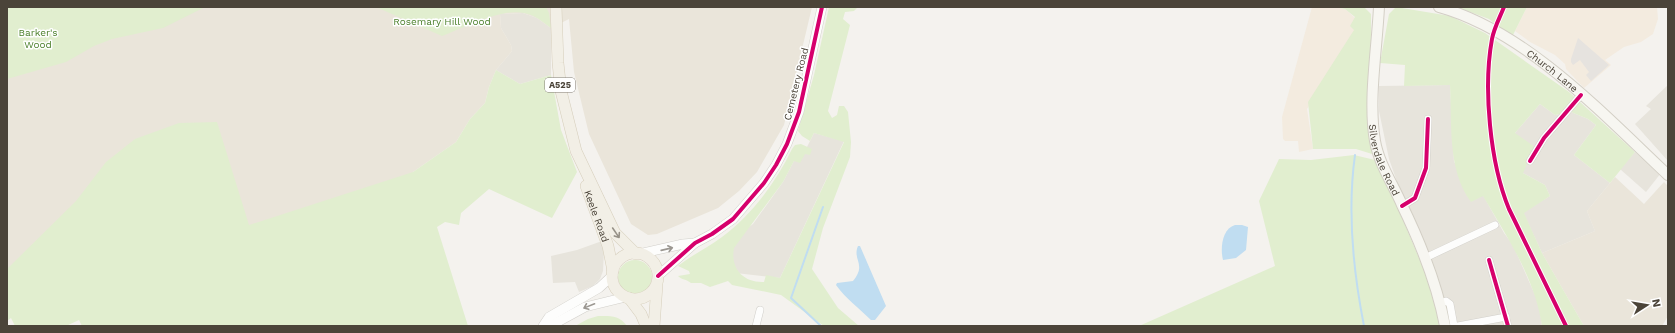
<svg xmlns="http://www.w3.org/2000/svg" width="1675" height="333" font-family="'Work Sans',sans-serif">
<rect width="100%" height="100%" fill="#f4f2ee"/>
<g fill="#e7e4dc">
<path d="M523,13l14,5 14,10v47l-31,9 -24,-14 16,-19 -1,-6 -10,-17 -1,-14z"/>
<path d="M1450,85l4,77 29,33 21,38 9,12 26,59 3,22h-94l-59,-167 -10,-48v-25z"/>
<path d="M1668,85v76l-33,-37 16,-15 -5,-3z"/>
<path d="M1540,104l15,11 16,-3 17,7 8,6 -22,30 36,28 -23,28 8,20 -53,22 -19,-41 27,-16 -5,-11 -22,-12 -8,-40z"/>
<path d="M814,133l30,8 -64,137 -88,-10 61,-44 30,-42 14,-27h6z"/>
<path d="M1635,152l26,21 -15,19 -26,-23z"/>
<path d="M602,241l2,9 -1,21 -3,8 -7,7 -14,6 -4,-10 -22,1 -2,-27 26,-6z"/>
</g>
<g fill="#f3ebdf">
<path d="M1312,7h25l8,2 10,9v12l-48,79 6,40 -14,3 -1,-11h-13l-2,-2 -1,-22z"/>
<path d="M1527,7h130l1,12 -5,15 -12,8 -17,5 -19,13 6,5 -27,23 -18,-19 -1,-5 -10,-9 -25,-13 -15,-11z"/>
</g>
<g fill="#eae5da">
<path d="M7,7h805l-28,118 -27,47 -18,19 -21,17 -61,26 -9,1 -17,-11 -42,-90 -15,-62 -5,-53 -18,9 -14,-10 -14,-5 -23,1 1,14 10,17 1,6 -16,19 -7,17 -4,16 -15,16 -14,23 -43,30 -15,17 -391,125z"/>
<path d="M1615,177l29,27 20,-22 4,4v130l-6,10h-78l-42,-73 53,-22 -8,-20z"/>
</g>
<g fill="#e1eecf">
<path d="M7,7h198l-42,21 -51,11 -18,7 -28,16 -59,17z"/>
<path d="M376,7h170l3,6 2,15c-8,-6 -16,-13 -27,-15 -23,-5 -60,15 -82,23z"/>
<path d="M829,7h29l-4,4 -9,1 -2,7 7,6 -22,86 4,7 5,-3 2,-9h5l4,6 3,30 -1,15 -27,71 -11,41 26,39 21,18h-35l-43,-31 -49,-10 -4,-4 -18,6 -9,-4h-10c-5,-4 -9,-3 -13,-7l12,-2 -1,-3 -11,-5c14,-11 29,-18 44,-29 30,-22 54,-55 70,-88l3,-4 6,-1 11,5 -2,6 -5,-1 -5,9 -6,-2 -11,21 -49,66c-4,20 9,35 30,34l2,-7 14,3 64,-136 -30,-9 -4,8 -8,-5 -4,-5 16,-56z"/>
<path d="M1337,7h27l7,7c1,47 -5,94 1,140l-16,-5h-43l-5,-47 46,-72 -4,-4 5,-9 -10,-8z"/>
<path d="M1396,7l54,9 35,17 84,59 66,60 -25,31 -36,-28 22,-30 -8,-6 -17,-7 -16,3 -15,-11 -25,29 20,14 -12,26 22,12 5,11 -26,17 18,40 42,73h-42c-7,-48 -35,-89 -59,-130l-12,6c-24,-32 -19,-79 -21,-117l-46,1 1,-21 -25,-2 9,-49z"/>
<path d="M1457,7l36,1 34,-1 -15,30 -23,-18z"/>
<path d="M496,70l24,14 31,-9 10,55 16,42 -25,46 -63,-29 -28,24 -2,12 -14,-3 -8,5 31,99h-386l-3,-6 -13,6h-51l-4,-8 -4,3v-52l69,-68 30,-39 29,-23 44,-16 38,-1 32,103 164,-53 43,-30 14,-23 15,-16 4,-16z"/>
<path d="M1354,155l21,5 23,48 34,81 7,37h-300l136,-60 -16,-65 20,-42 32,1z"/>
<circle cx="635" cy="277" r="17"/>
<path d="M598,316c13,0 21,-1 29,10h-52l13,-7z"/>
</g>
<path fill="#e6e3df" d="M1578,38l31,27 -18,16 -5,-6 3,-3 -9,-12 -7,5 -2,-3v-3z"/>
<g fill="#c0ddf1">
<path d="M1235,225h7l6,2 -2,23 -10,8 -13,2c-3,-12 -1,-31 12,-35z"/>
<path d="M858,246h2l26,60 -11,14h-4c-12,-12 -25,-21 -35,-35l1,-2 16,-2c14,-17 -1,-21 5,-35z"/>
</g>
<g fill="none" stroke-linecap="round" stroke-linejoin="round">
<g stroke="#c0ddf1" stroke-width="2">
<path d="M1355,155c-8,57 -2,115 9,171"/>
<path d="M821,326l-30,-28 32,-91"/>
</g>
<g stroke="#d2d0cb" stroke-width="8">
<g id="minor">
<path d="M1530,161l14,-23 37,-43"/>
<path d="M1402,206l13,-8 11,-30 2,-49"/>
<path d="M1425,258l70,-33"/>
<path d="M1489,260l19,66"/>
<path d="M1440,303l6,-2 4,3 4,22"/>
<path d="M756,326l4,-16"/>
<path d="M1458,326l48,-9"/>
</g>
</g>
<g stroke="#d2d0cb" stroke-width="10">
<g id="tertiary">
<path d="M639,254l44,-10 12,-1"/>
<path d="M658,276l37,-33 17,-9 21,-15 31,-36 12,-18 11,-21 12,-32 23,-105"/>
<path d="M543,326l6,-9 50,-29 14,-13"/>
<path d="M544,326l8,-1 33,-18 41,-10"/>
</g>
</g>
<g stroke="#d3cfc5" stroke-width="12">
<g id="secondary">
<path id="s1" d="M1379,7c-2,42 -11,93 -4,134 4,23 18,43 27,64 19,39 35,79 43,121"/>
<path id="s2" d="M1439,7c87,24 164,107 229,168"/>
</g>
</g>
<g stroke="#d6cebb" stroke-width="12">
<g id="primary">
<path d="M556,7l2,56 3,28 15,60 39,82 21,21"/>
<path id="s3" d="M586,186l22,60 5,25"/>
<circle cx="635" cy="276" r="23"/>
<path d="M629,298l12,16 5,12"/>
<path d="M654,326l3,-41"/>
</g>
</g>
<use href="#minor" stroke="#fdfdfc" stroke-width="7"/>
<use href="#tertiary" stroke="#fdfdfc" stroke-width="9"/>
<use href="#secondary" stroke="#f7f6f1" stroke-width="10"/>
<use href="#primary" stroke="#f2efe6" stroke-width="11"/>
<g stroke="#fff" stroke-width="6">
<g id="cycleway">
<path d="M1504,7c-4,10 -10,21 -12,32 -9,49 -2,124 17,170l57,117"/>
<path d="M1530,161l14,-23 37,-43"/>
<path d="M1402,206l13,-8 11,-30 2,-49"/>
<path d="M1489,260l19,66"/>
<path d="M658,276l37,-33 17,-9 21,-15 31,-36 12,-18 11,-21 12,-32 23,-105"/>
</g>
</g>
<use href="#cycleway" stroke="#d6006c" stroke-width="4"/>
</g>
<defs><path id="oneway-shaft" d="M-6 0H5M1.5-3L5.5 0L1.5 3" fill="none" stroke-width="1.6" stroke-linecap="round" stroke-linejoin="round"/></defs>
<use stroke="#969187" href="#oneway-shaft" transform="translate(616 233) rotate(56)"/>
<g stroke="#9b9791">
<use href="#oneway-shaft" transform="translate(667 249) rotate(-13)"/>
<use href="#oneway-shaft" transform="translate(589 306) rotate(158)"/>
</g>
<g text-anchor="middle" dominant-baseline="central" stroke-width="3" stroke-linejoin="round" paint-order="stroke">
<rect fill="#fff" stroke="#817c74" stroke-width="1" x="545" y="78" width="30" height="14" rx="3"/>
<g font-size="9" font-weight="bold" fill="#4b4439">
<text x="560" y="85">A525</text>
</g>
<g font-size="10" fill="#4a7f2a" stroke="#fff">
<text x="442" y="21">Rosemary Hill Wood</text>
<text x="38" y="32">Barker's<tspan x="38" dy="12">Wood</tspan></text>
</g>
<g font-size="10" fill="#4b4439" stroke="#fff">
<text stroke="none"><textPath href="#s2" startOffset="131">Church Lane</textPath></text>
<text transform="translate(796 84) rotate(-76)">Cemetery Road</text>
<text stroke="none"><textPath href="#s1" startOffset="155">Silverdale Road</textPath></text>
<text stroke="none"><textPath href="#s3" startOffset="32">Keele Road</textPath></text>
</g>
</g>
<rect width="1675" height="333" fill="none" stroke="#4b4439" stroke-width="16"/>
<g transform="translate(1647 305) rotate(78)" stroke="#ffffff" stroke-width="3" paint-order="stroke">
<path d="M0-3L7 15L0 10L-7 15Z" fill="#4b4439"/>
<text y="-6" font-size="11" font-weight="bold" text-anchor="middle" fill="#4b4439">N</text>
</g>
</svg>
